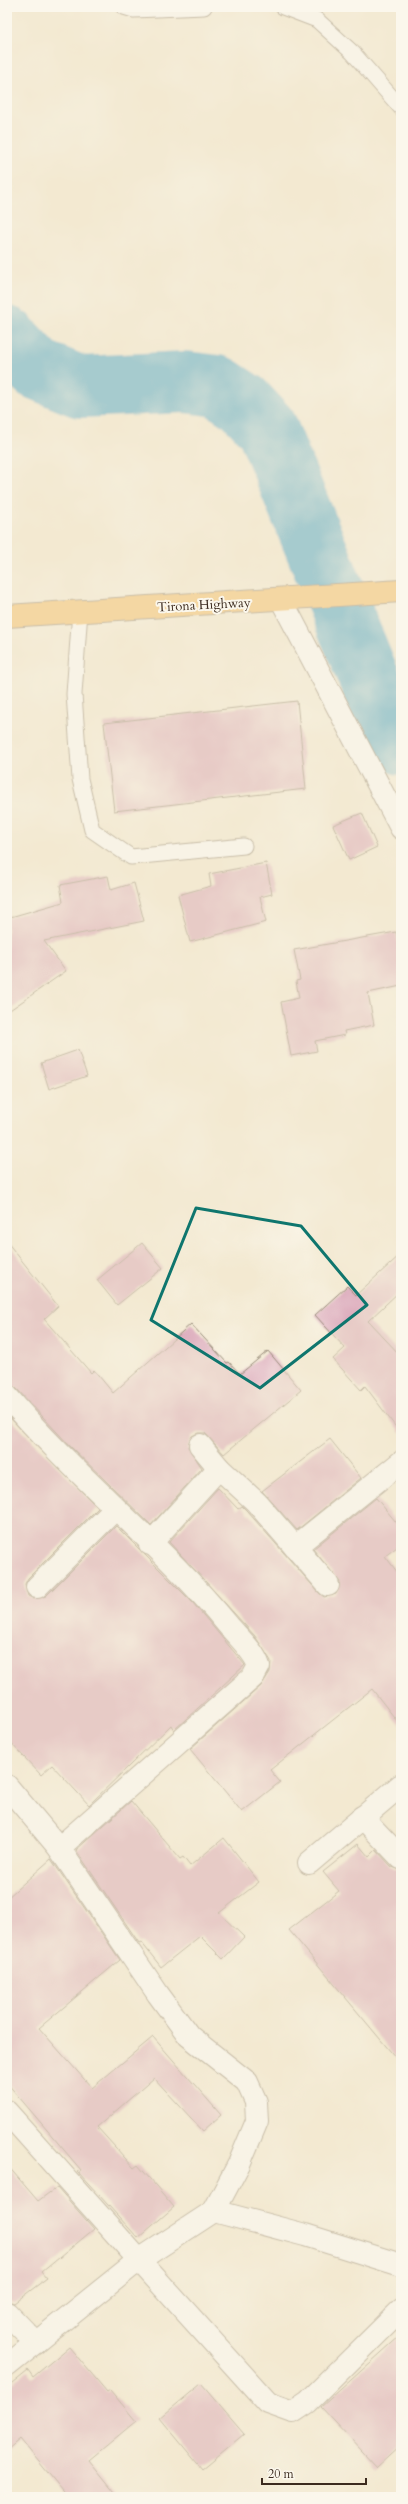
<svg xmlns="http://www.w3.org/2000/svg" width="408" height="2504" font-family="Cardo,serif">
<rect width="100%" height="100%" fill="#fbf7ec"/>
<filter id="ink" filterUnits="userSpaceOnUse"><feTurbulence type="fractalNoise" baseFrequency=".025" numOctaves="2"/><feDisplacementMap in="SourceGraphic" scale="8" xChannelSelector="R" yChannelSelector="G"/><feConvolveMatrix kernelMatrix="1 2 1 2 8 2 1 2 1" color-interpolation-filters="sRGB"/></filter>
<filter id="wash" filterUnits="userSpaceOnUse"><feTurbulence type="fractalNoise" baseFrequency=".012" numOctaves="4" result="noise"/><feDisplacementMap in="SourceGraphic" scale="16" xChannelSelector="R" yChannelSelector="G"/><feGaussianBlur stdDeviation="0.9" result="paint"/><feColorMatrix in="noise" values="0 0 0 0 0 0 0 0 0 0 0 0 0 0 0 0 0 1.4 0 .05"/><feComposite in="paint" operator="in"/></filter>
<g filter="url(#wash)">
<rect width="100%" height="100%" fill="#f3e9d1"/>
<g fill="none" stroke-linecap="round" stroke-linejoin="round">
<path stroke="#4ba6c9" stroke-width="62" d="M7,337l30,32 44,18 104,-5 33,4 26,17 23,25 119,292 15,24"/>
</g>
<g id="blocks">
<g fill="#daa6b9">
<path d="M297,701l9,88 -192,22 -10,-88z"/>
<path d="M362,813l15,34 -28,13 -16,-35z"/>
<path d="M266,863l6,31 -12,3 6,25 -76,20 -12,-47 33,-9 -2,-12z"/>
<path d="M108,876l3,14 23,-7 10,38 -100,20 22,30 -59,41v-94l56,-16 -3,-17z"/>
<path d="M396,932l5,21v33l-33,7 6,32 -30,6 1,4 -30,6 2,10 -26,5 -10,-54 18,-4 -3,-17 4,-1 -6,-30z"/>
<path d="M78,1050l9,26 -38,13 -8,-26z"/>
<path d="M7,1242l51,64 -14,13 47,54 3,-3 19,23 78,-69 36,39 2,-1 11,12 28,-23 33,39 -77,64 -19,-21h-7l-6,3 -4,11 14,21 -51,57 -81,-79 -54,-58 -9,-4z"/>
<path d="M142,1243l21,25 -46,37 -20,-25z"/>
<path d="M401,1254v36l-33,31 33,35v78l-36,-48 -4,4 -28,-31 12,-11 -30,-33 32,-29 9,9z"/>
<path d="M7,1415l91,93 -70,70 -3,6 3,12 6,3 12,-3 70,-70 77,77 52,62 -71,65 -3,-5 -82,80 -37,-40 -11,10 -34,-36z"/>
<path d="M330,1439l31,39 -64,52 -35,-39z"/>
<path d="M218,1488l20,21 4,-3 5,5 72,82 5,4 12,-3 4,-12 -27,-33 63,-51 25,30v16l-16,12 16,21v149l-29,-37 -102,81 10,12 -38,30 -52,-63 71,-63 9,-14 1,-11 -16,-25 -86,-94z"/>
<path d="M131,1801l49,58 3,-2 7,9 34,-28 35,44 -40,31 25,24 -21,22 -23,-23 -39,31 -20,-25 -2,1 -63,-93z"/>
<path d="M358,1844l11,13 7,-7 16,17 9,3v194l-112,-134 50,-39 -16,-19z"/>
<path d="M51,1859l69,101 -81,68 53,60 61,-51 68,78 -18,16 -49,-53 -57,49 37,41 4,-3 36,42 -36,31 -60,-66 3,-2 -74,-87v-185z"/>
<path d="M7,2165l31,36 19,-14 37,42 -52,43 5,6 -33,25 -7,-2z"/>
<path d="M401,2335v110l-24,22 -56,-60z"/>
<path d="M69,2347l38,45 3,-2 26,31 -47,39 30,37h-51l-48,-58 -13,11v-63l21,-17 5,7z"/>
<path d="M201,2384l43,50 -42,35 -42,-51z"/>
</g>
</g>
</g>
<g filter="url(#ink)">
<use href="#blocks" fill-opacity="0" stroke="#978a78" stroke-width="1"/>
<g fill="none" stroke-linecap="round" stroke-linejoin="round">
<g stroke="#978a78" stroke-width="17">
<g id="lane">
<path d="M124,7l10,3 70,-3"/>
<path d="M283,7l34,13 36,33 48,55"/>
<path d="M80,611l-6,83 6,85 12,51 39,27 113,-11"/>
</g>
</g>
<g stroke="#978a78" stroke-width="24">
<g id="street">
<path d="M282,601l119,227"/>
<path d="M7,1396c68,81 154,147 221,229 10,12 26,26 31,41l-6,11 -194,171"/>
<path d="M200,1445l19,23"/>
<path d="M150,1544l69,-76 37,34 72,83"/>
<path d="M295,1547l106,-85"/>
<path d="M37,1587l78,-78"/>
<path d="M7,1786l52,62 99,146 31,42 58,46 9,20 1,19 -18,43 -25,47 -75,49 -132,-148"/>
<path d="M362,1817l39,41"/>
<path d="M309,1863l92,-78"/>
<path d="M214,2211l91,24 96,30"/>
<path d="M7,2313l29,30"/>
<path d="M7,2366l132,-106 129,143 25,9 15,-10 93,-92"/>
</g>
</g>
<g stroke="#978a78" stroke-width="24">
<path id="primary" d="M7,616l394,-25"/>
</g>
<use href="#lane" stroke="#fff" stroke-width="15"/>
<use href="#street" stroke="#fff" stroke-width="22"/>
<use href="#primary" stroke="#f6c06b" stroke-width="22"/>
</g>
</g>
<path d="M0 0H408V2504H0ZM196,1208l105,18 66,79 -107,83 -109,-68z" fill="#f3e9d1" fill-opacity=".55" fill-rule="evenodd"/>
<path fill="none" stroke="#0f766e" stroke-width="3" stroke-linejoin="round" d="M196,1208l105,18 66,79 -107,83 -109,-68z"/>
<g text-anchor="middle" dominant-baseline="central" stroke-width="4" stroke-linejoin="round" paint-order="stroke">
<g font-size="13" fill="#3b2a1e" stroke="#fbf7ec">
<text transform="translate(204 605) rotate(-3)">Tirona Highway</text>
</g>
</g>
<rect width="408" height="2504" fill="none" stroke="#fbf7ec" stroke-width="24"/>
<path d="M262 2478v6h104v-6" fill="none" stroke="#3b2a1e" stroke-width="2"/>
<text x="268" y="2478" font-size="12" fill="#3b2a1e" stroke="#fbf7ec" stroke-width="3" paint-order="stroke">20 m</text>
</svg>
